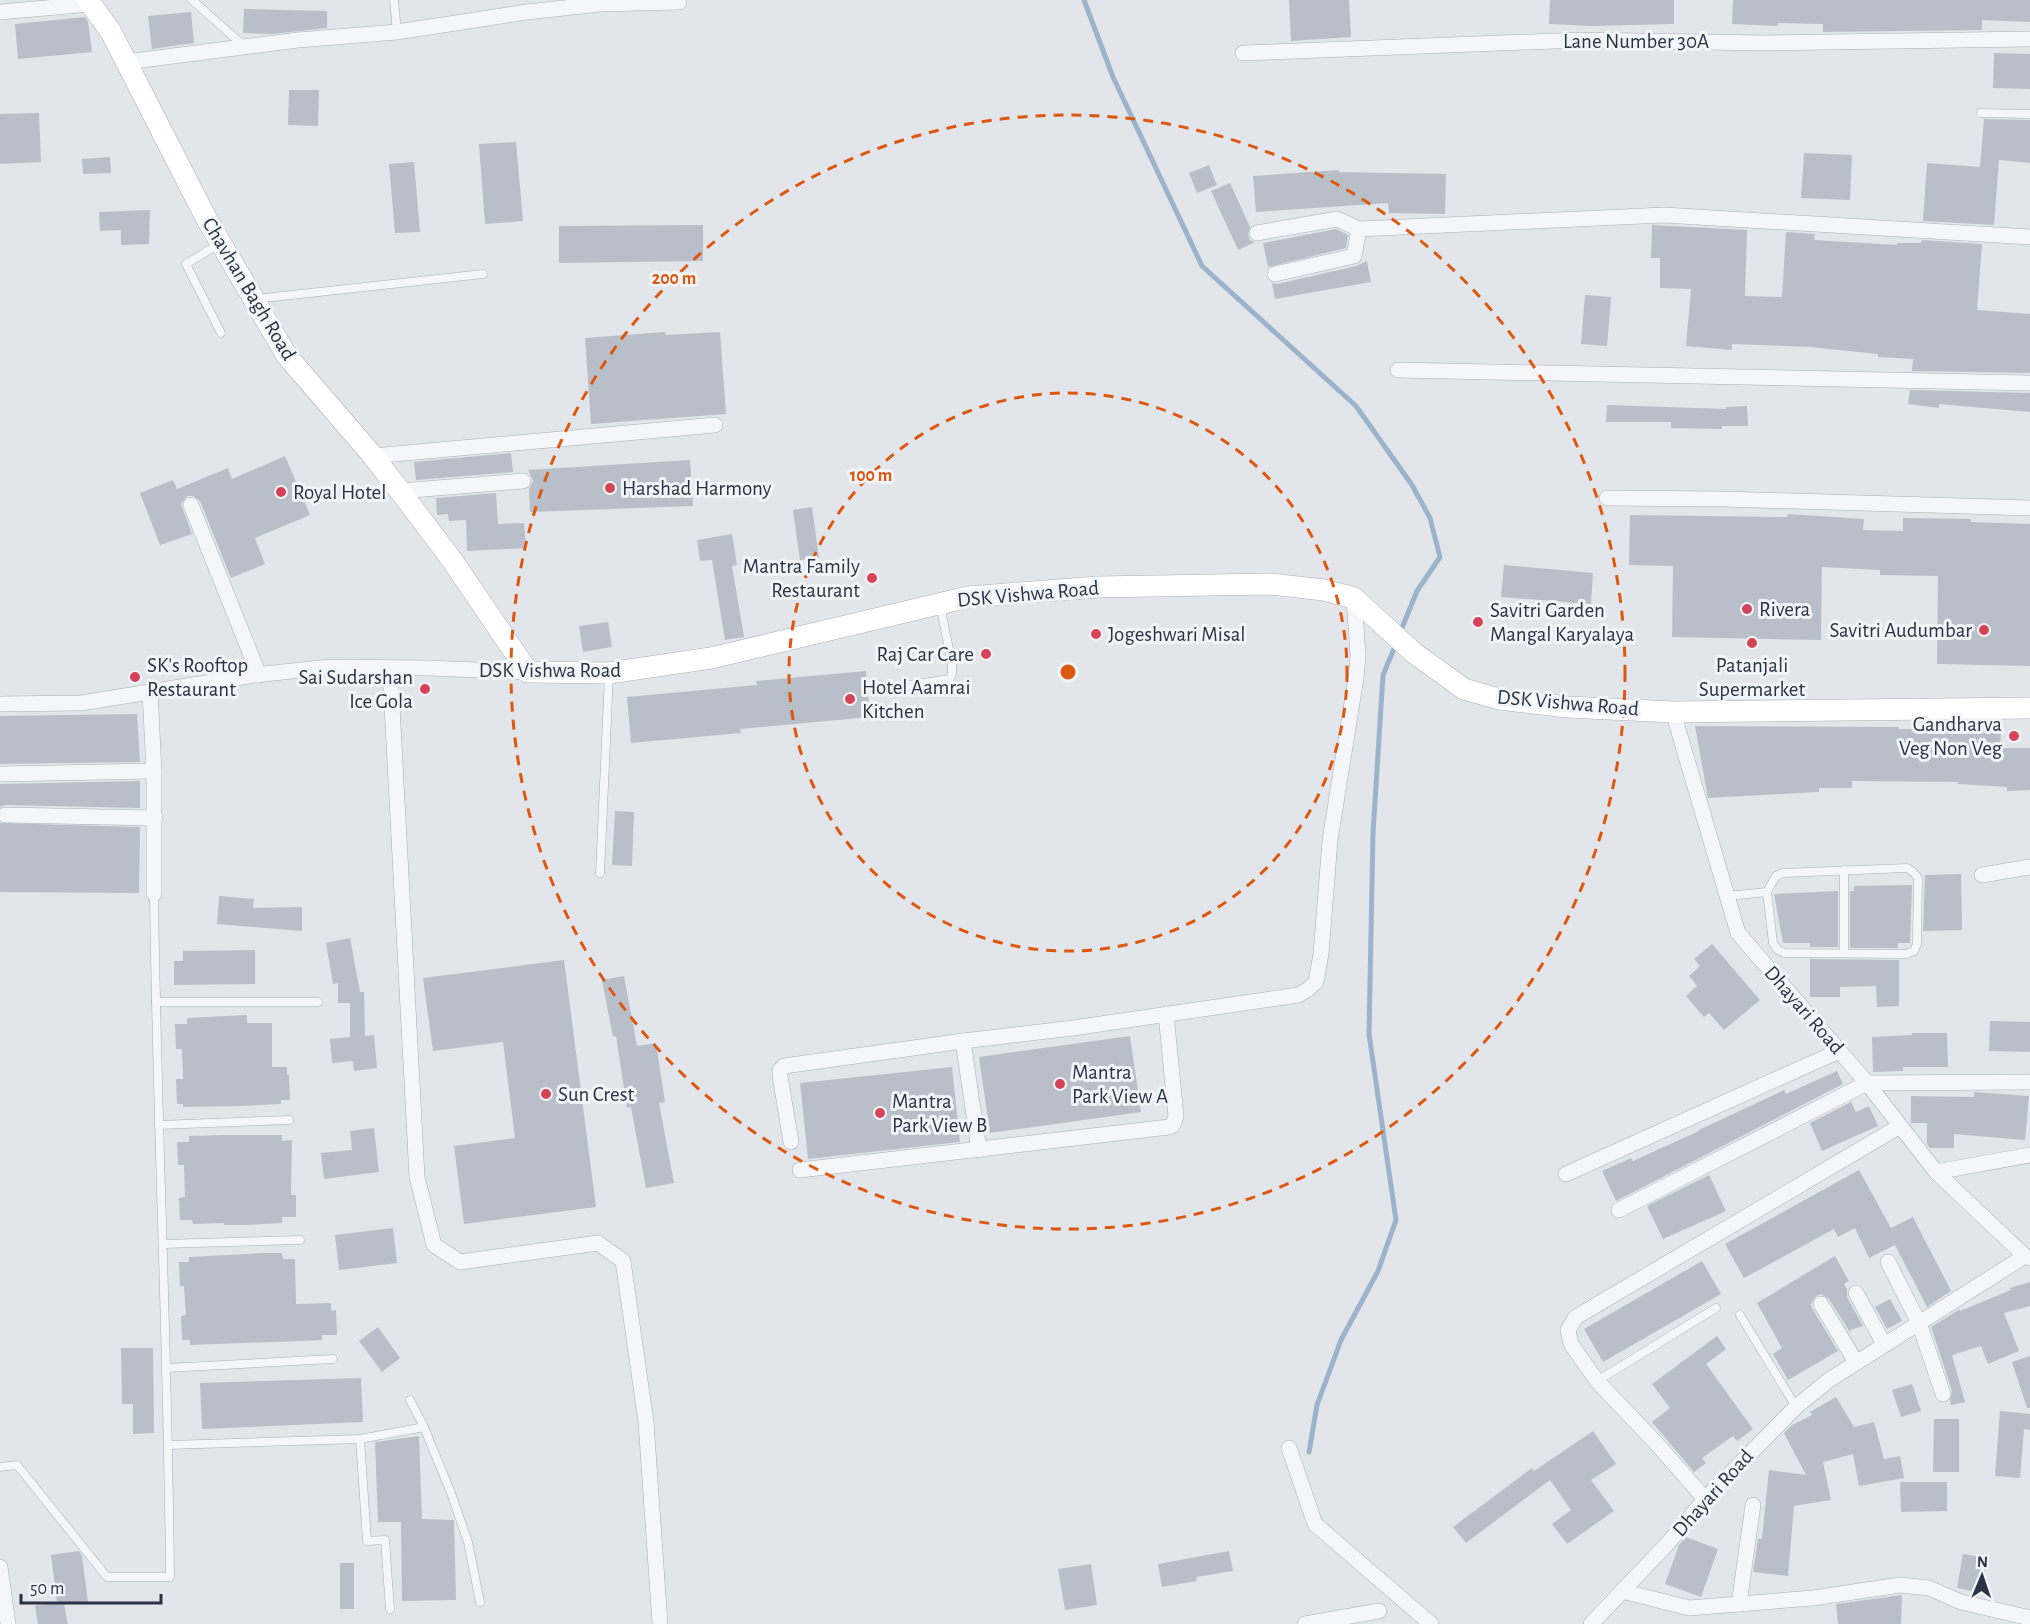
<svg xmlns="http://www.w3.org/2000/svg" width="2030" height="1624" font-family="'Alegreya Sans',sans-serif">
<rect width="100%" height="100%" fill="#e2e6eb"/>
<g fill="none" stroke-linecap="round" stroke-linejoin="round">
<g stroke="#9cb3cc" stroke-width="5">
<path d="M1084,0l29,77 89,189 154,140 56,79 18,33 10,39 -23,34 -17,42"/>
<path d="M1309,1452l8,-47 24,-65 37,-69 18,-51 -27,-186 4,-201 10,-158 13,-31"/>
</g>
</g>
<g fill="#b9bfc9">
<path d="M1289,0h60l2,37 -60,4z"/>
<path d="M1550,0h124v24l-84,2 -41,-2z"/>
<path d="M1733,0h297v22l-48,-2v10l-159,2v-8l-45,-1v3l-46,-2z"/>
<path d="M244,9l83,2v17l-55,6 -29,-1z"/>
<path d="M191,12l3,31 -42,6 -4,-33z"/>
<path d="M85,17l3,5 4,30 -74,7 -3,-35z"/>
<path d="M1994,53l36,1v35l-37,-1z"/>
<path d="M289,90h30l-1,36 -30,-1z"/>
<path d="M39,113l2,49 -41,2v-50z"/>
<path d="M1984,119l46,1v43l-31,-3 -5,65 -71,-4 4,-58 53,4z"/>
<path d="M516,142l7,79 -38,3 -6,-80z"/>
<path d="M1804,153l48,2 -2,45 -49,-2z"/>
<path d="M110,157l1,16 -28,1 -1,-15z"/>
<path d="M414,162l6,70 -25,1 -6,-69z"/>
<path d="M1209,165l8,20 -20,8 -8,-20z"/>
<path d="M1339,170v2l107,2 -1,40 -56,-1 -1,-10 -132,9 -3,-36z"/>
<path d="M1230,183l20,44 -2,8 2,5 5,2 -17,8 -27,-59z"/>
<path d="M150,210l-1,34 -28,1v-15l-21,1 -1,-19z"/>
<path d="M703,225v36l-144,2v-37z"/>
<path d="M1652,225l95,5 -2,66 37,1 4,-65 29,2 -1,6 83,5v-2h24l1,-3 60,4 -5,66 53,4v59l-118,-2 1,-12 -35,-2v-3l-68,-7 -78,-3v6l-46,-4 5,-57 -31,-1v-30h-9z"/>
<path d="M1336,229l12,6 -2,13 -78,19 -5,-24z"/>
<path d="M1367,261l4,21 -96,17 -3,-16 5,1 79,-18z"/>
<path d="M1585,295l26,2 -4,49 -26,-2z"/>
<path d="M665,332l1,3 54,-3 6,82 -135,10 -6,-86z"/>
<path d="M1910,390l120,3v19l-91,-8v4l-31,-4z"/>
<path d="M1607,405l119,4v-2l21,-1 1,20h-26v3l-51,-1v-6h-65z"/>
<path d="M511,453l2,19 -97,8 -2,-18z"/>
<path d="M285,456l25,59 -55,23 10,26 -34,14 -31,-77 -7,-5h-6l-6,8 11,30 -32,11 -20,-52 33,-13 4,9 51,-21 4,11z"/>
<path d="M690,460l3,46 -163,6 -1,-23 4,-8 -5,-11z"/>
<path d="M496,493l2,31 26,-1 2,25 -59,3 -1,-31 -17,1 -1,-7 -11,1 -1,-17z"/>
<path d="M812,507l7,51 -19,2 -7,-50z"/>
<path d="M1788,514l76,5 -1,11 40,1v-13l68,1v3l59,2v142l-93,-2 1,-88 -58,-1v-5l-58,-3 -1,73 -149,-3 1,-71 -44,-1 1,-50 157,2z"/>
<path d="M732,534l5,31 -5,1 12,71 -19,3 -13,-80 -12,1 -3,-21z"/>
<path d="M1504,565l89,8 -2,31 -90,-7z"/>
<path d="M608,622l4,25 -29,5 -4,-26z"/>
<path d="M866,671l4,46 -130,12 1,4 -110,10 -4,-46 130,-12 -1,-4z"/>
<path d="M137,714l3,48 -140,2v-48z"/>
<path d="M1695,726l204,1v2h53v2l49,2 -1,15h30v42l-23,1v-4l-49,-3v-2l-106,-1v7h-33v4l-111,6z"/>
<path d="M140,781v27l-135,-3 -5,2v-23z"/>
<path d="M615,811l19,1 -2,54 -20,-1z"/>
<path d="M0,823l140,4 -1,66 -139,-1z"/>
<path d="M1961,874l1,56 -39,1 2,-56z"/>
<path d="M1912,885l-2,58h-12v5h-48v-57h4v-5z"/>
<path d="M1838,891v56h-28v-4h-27l-9,-49z"/>
<path d="M219,896l35,3 -1,9 49,-1v24l-85,-7z"/>
<path d="M350,938l10,54h4l1,44 9,-1 3,33 -23,3 -1,-10 -21,2 -2,-24 20,-2v-34h-12v-20l-5,1 -7,-41z"/>
<path d="M1712,944l48,56 -36,30 -15,-17 -5,4 -18,-21 11,-10 -8,-10 11,-10 -6,-7z"/>
<path d="M255,950v34l-81,1v-24h9v-10z"/>
<path d="M1810,959l89,1v46l-22,1 -1,-21 -36,1v10h-30z"/>
<path d="M564,960l32,247 -132,17 -10,-78 61,-8 -12,-96 -70,9 -10,-73z"/>
<path d="M624,976l13,70 19,-3 9,59 -6,1 15,80 -28,5 -15,-81 -4,1 -11,-72 -3,1 -11,-57z"/>
<path d="M247,1015v8h25v44h15v8h2l1,25h-9v4l-42,2 -56,1v-3h-6l-1,-25h7l-1,-30h-6l-1,-25h12v-6z"/>
<path d="M1990,1021l40,1v30l-41,-1z"/>
<path d="M1912,1033h35l1,34h-45v4l-30,1 -1,-35 40,-2z"/>
<path d="M1130,1036l11,76 -151,21 -11,-76z"/>
<path d="M952,1067l8,75 -152,17 -8,-76z"/>
<path d="M1837,1071l6,13 -227,117 -14,-30 29,-13 2,3 66,-30v-1l85,-40 2,4z"/>
<path d="M1974,1092l55,4 -4,44 -71,-6v14h-24l-3,-4v-21h-16v-27l63,1z"/>
<path d="M1851,1102l5,10 13,-6 9,20 -56,25 -12,-28z"/>
<path d="M374,1128l5,44 -55,7 -3,-26 31,-3 -2,-19z"/>
<path d="M225,1135h57v6l10,-1 -1,55h5v22h-14v6l-36,2h-22v-2l-31,1 -1,-4h-12l-1,-22 6,-1 -1,-32h-6l-1,-23h12v-6z"/>
<path d="M1859,1170l32,58 22,-11 38,74 -24,16 -32,-62 -26,13 -14,-30 -17,9 -4,-8 -90,49 -19,-34z"/>
<path d="M1709,1175l17,36 -63,28 -16,-33z"/>
<path d="M393,1228l4,35 -58,7 -4,-35z"/>
<path d="M263,1253h19l1,6h12l1,45 35,-1v8l5,-1 1,25h-15v5l-21,1 -111,4v-5h-8l-1,-24 5,-1 -2,-29h-4l-1,-24h10v-5z"/>
<path d="M1835,1256l14,25 -5,3 3,5v8l16,29 -13,4 1,4 -22,-35 -8,-5 -5,2 -5,8 1,4 26,43 -50,29 -15,-26 9,-6 -25,-45z"/>
<path d="M1702,1261l19,33 -118,68 -19,-33z"/>
<path d="M2030,1282v24l-26,7 15,38 -31,13 -7,-18 -29,9 13,47 -14,3 -1,-5 2,-9 -21,-64 29,-18v2l51,-21 -1,-2z"/>
<path d="M1890,1299l12,22 -15,8 -12,-22z"/>
<path d="M378,1327l22,31 -18,14 -23,-31z"/>
<path d="M1717,1336l9,13 -20,15 47,65 -16,12 -4,-5 -31,22 4,5 -12,9 -42,-50 18,-14 -18,-24z"/>
<path d="M121,1348h32l1,85 -21,1v-30h-11z"/>
<path d="M2030,1356v52h-3l-15,-46z"/>
<path d="M361,1378l2,44 -161,7 -2,-46z"/>
<path d="M1912,1384l9,27 -20,6 -9,-27z"/>
<path d="M1836,1397l18,30 20,-5 10,37 16,-3 4,22 -45,8 -6,-32 -30,8 8,38 -37,6 -6,70 -35,-4 5,-33h4l7,-69 37,5 -22,-42 8,-8 20,-10 -2,-3z"/>
<path d="M2000,1411l30,3v16l-6,-1 -4,49 -25,-2z"/>
<path d="M1934,1419h25v53h-26z"/>
<path d="M1593,1431l23,33 -25,16 23,31 -47,33 -15,-20 19,-14 -21,-30 -84,63 -13,-16 79,-59 2,3z"/>
<path d="M419,1436l3,83 32,1 2,80 -54,1 -1,-79h-23l-3,-80z"/>
<path d="M1900,1482h47v29l-46,1z"/>
<path d="M1686,1537l32,12 -17,48 -36,-13 14,-39z"/>
<path d="M79,1551l3,5 6,46 -24,3 4,19h-30l-3,-18 22,-4 -6,-47z"/>
<path d="M1229,1551l4,20 -37,6 1,4 -35,6 -4,-23z"/>
<path d="M1963,1554l24,4 -6,35 -24,-5z"/>
<rect x="340" y="1563" width="14" height="46"/>
<path d="M1091,1564l6,41 -32,5 -7,-41z"/>
<path d="M1902,1595l-1,29h-63l-2,-20z"/>
</g>
<g fill="none" stroke-linecap="round" stroke-linejoin="round">
<g stroke="#a7adb6" stroke-width="9">
<g id="lane">
<path d="M192,0l52,46"/>
<path d="M394,0l3,32"/>
<path d="M1981,113l49,1"/>
<path d="M219,244l-33,20 35,69"/>
<path d="M255,299l228,-25"/>
<path d="M884,689l66,-10 2,-5v-10l-12,-59"/>
<path d="M1844,870v83"/>
<path d="M600,873l9,-198"/>
<path d="M1727,896l40,-4 9,-16 7,-3 124,-5 6,4 5,6 -1,66 -3,7 -8,3 -121,-1 -7,-3 -5,-7 -6,-51"/>
<path d="M156,1002h162"/>
<path d="M159,1125l130,-5"/>
<path d="M164,1244l136,-4"/>
<path d="M1740,1315l56,92"/>
<path d="M167,1368l166,-9"/>
<path d="M1597,1381l119,-73"/>
<path d="M424,1427l27,66 17,49 12,60"/>
<path d="M360,1439l7,102 18,-1 5,69"/>
<path d="M169,1445l191,-6 64,-12 -14,-27"/>
<path d="M0,1467l17,-2 90,112h63c-2,-228 -13,-455 -16,-683"/>
</g>
</g>
<g stroke="#a7adb6" stroke-width="16">
<g id="street">
<path d="M0,12l91,-8"/>
<path d="M1243,53l337,-13 185,3 265,-4"/>
<path d="M126,62l172,-22 99,-8 130,-20 73,-8 79,-2"/>
<path d="M1257,233l80,-14 22,10 305,-14 366,22"/>
<path d="M1275,274l79,-18 5,-27"/>
<path d="M1398,370l632,13"/>
<path d="M373,456l342,-31"/>
<path d="M400,491l123,-10"/>
<path d="M1607,498l116,1 307,9"/>
<path d="M191,505l68,170"/>
<path d="M390,668l27,509 17,68 26,17 138,-19 25,18 23,161 14,202"/>
<path d="M150,692l4,79v123"/>
<path d="M0,704l81,-1 174,-28 74,-8 99,1 100,4"/>
<path d="M1673,712l65,221 129,150 69,89 89,84 5,2"/>
<path d="M0,774l154,-3"/>
<path d="M5,815l150,3"/>
<path d="M1982,875l48,-8"/>
<path d="M963,1041l16,109"/>
<path d="M791,1142l-11,-66v-6l4,-4 179,-25 110,-13 225,-33 9,-5 9,-8 5,-28 9,-114 26,-162 2,-23 -4,-57"/>
<path d="M800,1170l369,-43 4,-2 3,-9 -10,-102"/>
<path d="M1936,1172l94,-17"/>
<path d="M1566,1174l273,-123"/>
<path d="M1619,1210l248,-127 163,-1"/>
<path d="M1888,1262l31,61 24,71"/>
<path d="M1856,1293l28,51"/>
<path d="M1821,1304l35,58"/>
<path d="M1289,1448l26,76 116,100"/>
<path d="M1705,1499l-49,-56 -59,-62 -26,-37 -3,-14 8,-13 324,-191"/>
<path d="M0,1567l8,57"/>
<path d="M1622,1591l67,17 124,-10 87,-13 29,3 32,14 69,16"/>
<path d="M1739,1604l14,-99"/>
<path d="M1305,1624l74,-13"/>
<path d="M1591,1624l78,-82 36,-43 91,-92 33,-27 196,-124"/>
</g>
</g>
<g stroke="#a7adb6" stroke-width="22">
<path id="secondary" d="M88,0l23,32 94,184 82,140 86,100 27,35 52,69 76,112 81,1 102,-15 257,-61 130,-10 172,-3 54,6 30,8 60,55 50,36 35,10 68,8 106,5 357,-4"/>
</g>
<use href="#lane" stroke="#f5f6f9" stroke-width="8"/>
<use href="#street" stroke="#f5f6f9" stroke-width="15"/>
<use href="#secondary" stroke="#fff" stroke-width="21"/>
</g>
<g fill="none" stroke="#de570f" stroke-width="3" stroke-dasharray="10 8">
<circle cx="1068" cy="672" r="279"/>
<circle cx="1068" cy="672" r="557"/>
</g>
<g fill="#d44358" stroke="#f2f5f8" stroke-width="2">
<circle cx="610" cy="488" r="6"/>
<circle cx="281" cy="492" r="6"/>
<circle cx="872" cy="578" r="6"/>
<circle cx="1747" cy="609" r="6"/>
<circle cx="1478" cy="622" r="6"/>
<circle cx="1984" cy="630" r="6"/>
<circle cx="1096" cy="634" r="6"/>
<circle cx="1752" cy="643" r="6"/>
<circle cx="986" cy="654" r="6"/>
<circle cx="135" cy="677" r="6"/>
<circle cx="425" cy="689" r="6"/>
<circle cx="850" cy="699" r="6"/>
<circle cx="2014" cy="736" r="6"/>
<circle cx="1060" cy="1084" r="6"/>
<circle cx="546" cy="1094" r="6"/>
<circle cx="880" cy="1113" r="6"/>
</g>
<g text-anchor="middle" dominant-baseline="central" stroke-width="6" stroke-linejoin="round" paint-order="stroke">
<g font-size="21" fill="#293344" stroke="#f2f5f8">
<text x="1636" y="41">Lane Number 30A</text>
<text transform="translate(249 289) rotate(59)">Chavhan Bagh Road</text>
<text transform="translate(1028 594) rotate(-5)">DSK Vishwa Road</text>
<text x="550" y="670">DSK Vishwa Road</text>
<text transform="translate(1568 703) rotate(5)">DSK Vishwa Road</text>
<text transform="translate(1804 1010) rotate(49)">Dhayari Road</text>
<text transform="translate(1713 1493) rotate(-48)">Dhayari Road</text>
</g>
<g font-size="21" fill="#293344" stroke="#f2f5f8" text-anchor="start">
<text x="622" y="488">Harshad Harmony</text>
<text x="293" y="492">Royal Hotel</text>
<text x="860" y="566" text-anchor="end">Mantra Family<tspan x="860" dy="24">Restaurant</tspan></text>
<text x="1759" y="609">Rivera</text>
<text x="1490" y="610">Savitri Garden<tspan x="1490" dy="24">Mangal Karyalaya</tspan></text>
<text x="1972" y="630" text-anchor="end">Savitri Audumbar</text>
<text x="1108" y="634">Jogeshwari Misal</text>
<text x="974" y="654" text-anchor="end">Raj Car Care</text>
<text x="147" y="665">SK's Rooftop<tspan x="147" dy="24">Restaurant</tspan></text>
<text x="1752" y="665" text-anchor="middle">Patanjali<tspan x="1752" dy="24">Supermarket</tspan></text>
<text x="413" y="677" text-anchor="end">Sai Sudarshan<tspan x="413" dy="24">Ice Gola</tspan></text>
<text x="862" y="687">Hotel Aamrai<tspan x="862" dy="24">Kitchen</tspan></text>
<text x="2002" y="724" text-anchor="end">Gandharva<tspan x="2002" dy="24">Veg Non Veg</tspan></text>
<text x="1072" y="1072">Mantra<tspan x="1072" dy="24">Park View A</tspan></text>
<text x="558" y="1094">Sun Crest</text>
<text x="892" y="1101">Mantra<tspan x="892" dy="24">Park View B</tspan></text>
</g>
</g>
<circle cx="1068" cy="672" r="9" fill="#de570f" stroke="#f2f5f8" stroke-width="3"/>
<g font-size="18" text-anchor="middle" font-weight="bold" fill="#de570f" stroke="#f2f5f8" stroke-width="6" stroke-linejoin="round" paint-order="stroke">
<text x="674" y="284">200 m</text>
<text x="871" y="481">100 m</text>
</g>
<g transform="translate(1982 1576) rotate(2)" stroke="#f2f5f8" stroke-width="4.5" paint-order="stroke">
<path d="M0-4.5L10 22L0 15L-10 22Z" fill="#293344"/>
<text y="-9" font-size="16" font-weight="bold" text-anchor="middle" fill="#293344">N</text>
</g>
<path d="M21 1594v9h140v-9" fill="none" stroke="#293344" stroke-width="3"/>
<text x="30" y="1594" font-size="18" fill="#293344" stroke="#f2f5f8" stroke-width="4.5" paint-order="stroke">50 m</text>
</svg>
